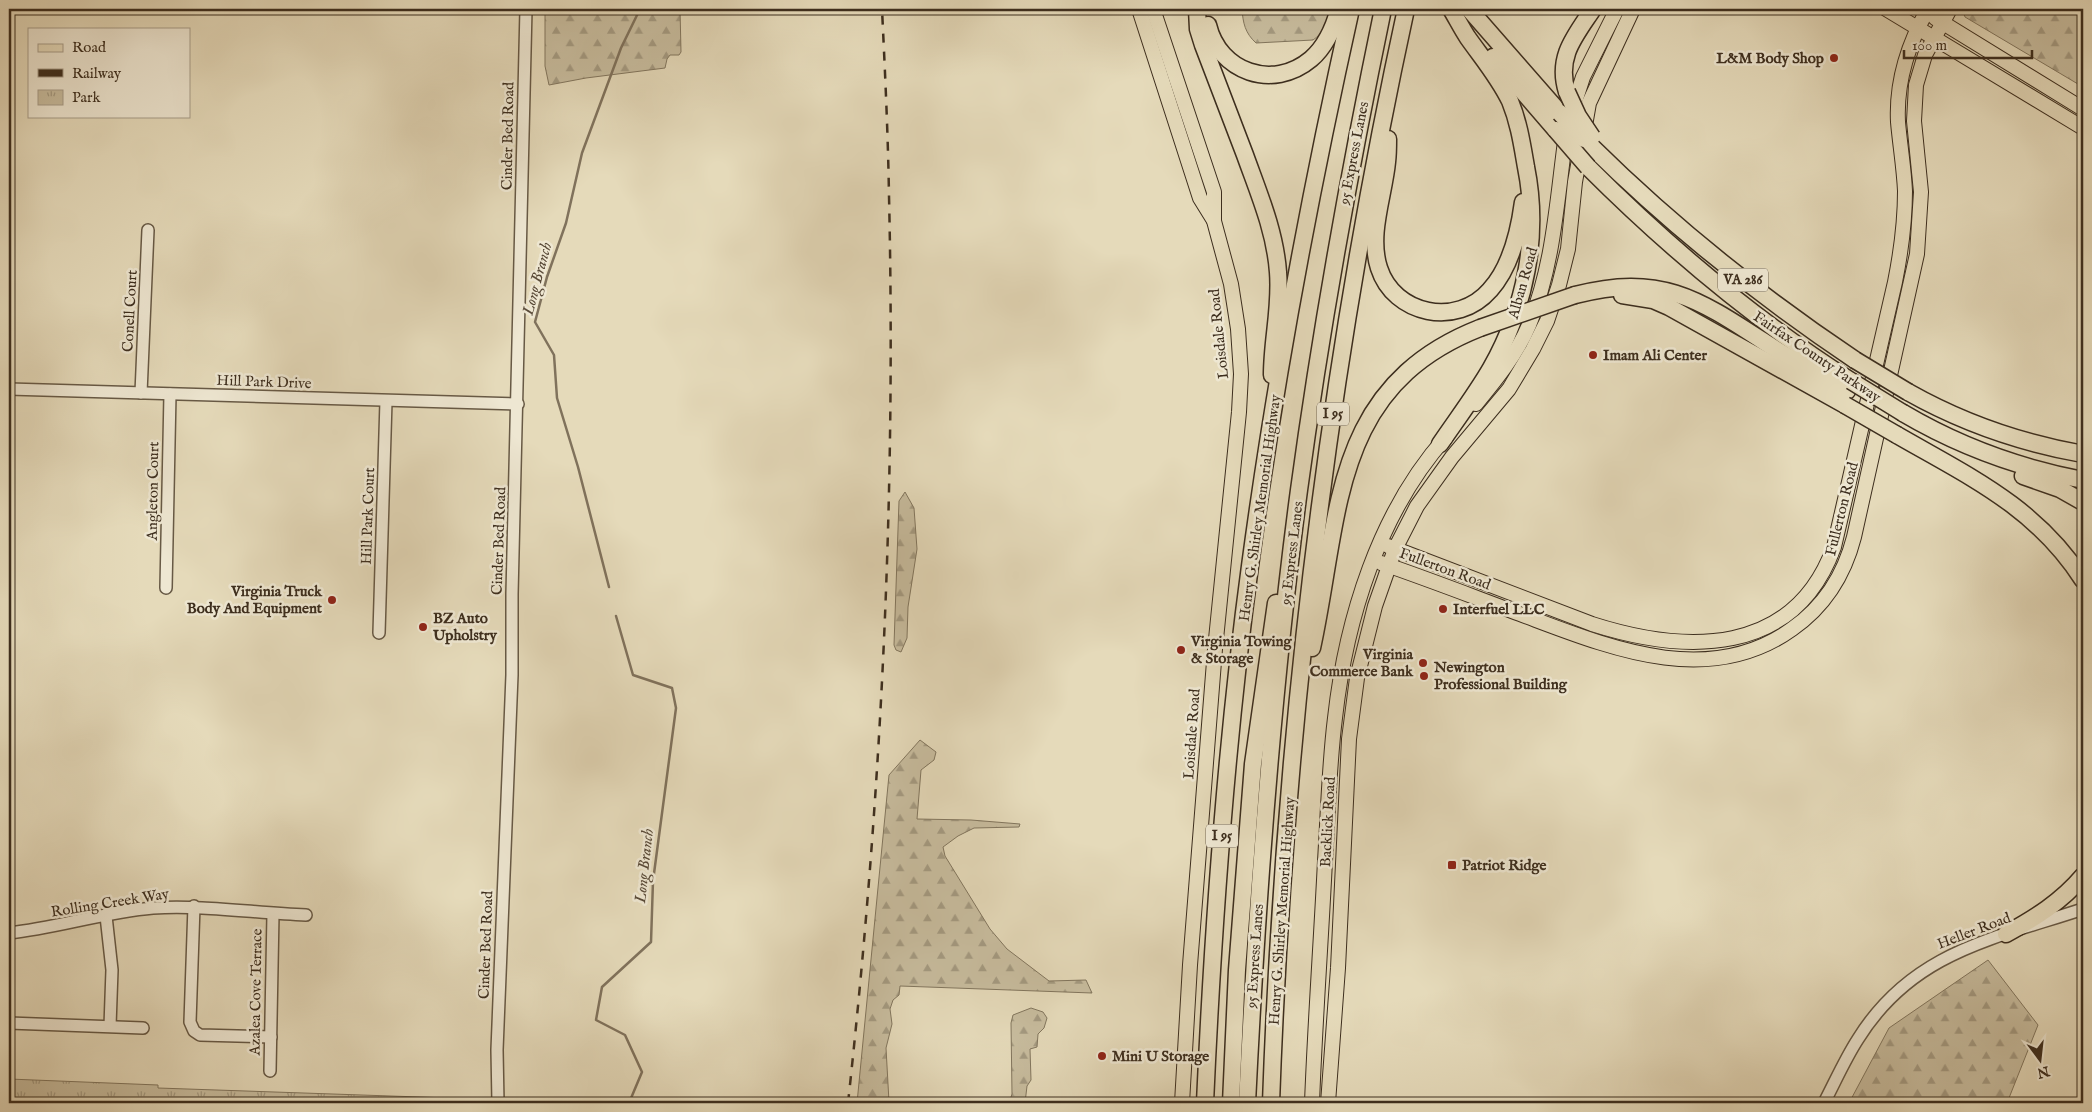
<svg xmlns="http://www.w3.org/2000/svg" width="2092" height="1112" font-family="'IM FELL English',serif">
<defs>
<pattern id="forest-firs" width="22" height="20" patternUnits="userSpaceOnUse" patternTransform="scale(1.25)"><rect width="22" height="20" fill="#c8bd9f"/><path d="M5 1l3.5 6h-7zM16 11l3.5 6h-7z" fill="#a49a81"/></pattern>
<pattern id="park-tufts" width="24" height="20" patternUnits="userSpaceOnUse" patternTransform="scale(1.25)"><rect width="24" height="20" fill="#c8bd9f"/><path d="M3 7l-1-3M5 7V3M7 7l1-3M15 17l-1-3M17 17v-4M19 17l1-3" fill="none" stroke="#a49a81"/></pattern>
</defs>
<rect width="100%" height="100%" fill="#e5daba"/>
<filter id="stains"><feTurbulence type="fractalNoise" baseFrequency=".004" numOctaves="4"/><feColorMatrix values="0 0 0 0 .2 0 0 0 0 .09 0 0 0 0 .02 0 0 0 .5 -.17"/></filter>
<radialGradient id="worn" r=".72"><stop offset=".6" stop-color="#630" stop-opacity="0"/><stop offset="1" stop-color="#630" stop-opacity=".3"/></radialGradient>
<g fill="url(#forest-firs)" stroke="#82765e">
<path d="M545,9h135l1,43 -2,3h-9l-3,4 -2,9 -79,10 -37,7 -4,-19z"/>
<path d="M1242,9h88c-2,11 -7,25 -17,31l-57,3c-11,-10 -13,-20 -14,-34z"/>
<path d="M1962,9h121v78l-118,-70z"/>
<path d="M905,492l9,16 3,41 -9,58 -1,31 -6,14 -5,-2 -2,-5 5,-144z"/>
<path d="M920,740l16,12 -2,8 -13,10 -4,49 54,1 49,4 -1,3 -45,1 -16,8 -15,11 2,9 45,73 17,20 42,32 37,-1 6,13 -192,-7 -1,9 -6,5 -3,9 2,15 -6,24 3,54 3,1h-35l32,-328z"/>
<path d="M1988,960l50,65 -31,78h-158l40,-75z"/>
<path d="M1031,1008l12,4 4,6 -3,10 -6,6 -1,13 -7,2 1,31 -4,6 -2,17h-16l3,-9 -1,-71 2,-8z"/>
</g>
<path fill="url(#park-tufts)" stroke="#82765e" d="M9,1079l149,6v3l320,11 -1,4h-468z"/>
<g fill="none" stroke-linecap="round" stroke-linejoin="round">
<g stroke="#80725c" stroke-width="2.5">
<path d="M609,587l-31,-120 -21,-69 -3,-43 -19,-33 12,-45 19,-54 16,-70 39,-105 19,-39"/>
<path d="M616,616l17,59 39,13 4,20 -23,173 -2,61 -49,45 -6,33 29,15 17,37 -13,31"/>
</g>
<g stroke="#675945" stroke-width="14">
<g id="minor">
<path d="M9,389l509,15"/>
<path d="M141,393l7,-163"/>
<path d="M166,588l4,-194"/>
<path d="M379,633l7,-232"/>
<path d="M194,906l-4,116 4,9 6,4 71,2"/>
<path d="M106,916l6,54 -2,56"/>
<path d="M9,933c48,-5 95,-21 144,-25 51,-3 101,5 153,7"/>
<path d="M9,1023l134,5"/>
<path d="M270,1071l3,-157"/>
<path d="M498,1103l-1,-53 15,-375v-81l14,-585"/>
<path d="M1824,1103c11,-21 21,-44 34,-64 54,-87 135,-100 225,-130"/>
</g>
</g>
<g stroke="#3d2e1e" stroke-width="16">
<g id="major">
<path d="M1139,9l61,189 13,21"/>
<path d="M1153,9l61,183v29l17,63 7,45 3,45 -2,38 -24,237 -25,316 -8,138"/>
<path d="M1886,9l197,119"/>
<path d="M1935,18l148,91"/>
<path d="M1572,111l11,-34 34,-68"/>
<path d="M1476,404c19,-23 41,-50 53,-79 25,-60 28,-127 37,-191"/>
<path d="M1388,546l204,78c94,30 202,33 242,-77l61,-265c6,-30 10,-60 10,-91 -1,-23 -5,-46 -7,-69 -2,-40 10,-78 30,-113"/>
<path d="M1381,563c47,16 93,34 139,51 86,32 187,76 272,15 33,-23 52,-53 62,-92l63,-283 4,-62 -7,-71 2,-36 9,-30 25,-46"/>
<path d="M1312,1103c3,-80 9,-161 13,-242 3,-47 4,-95 10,-143 11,-99 44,-206 111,-281"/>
<path d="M1328,1103l10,-135 11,-229 8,-61 18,-72 20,-57 22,-43 35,-49 57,-68 24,-40 14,-28 12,-36 9,-36 7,-67 14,-79 44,-94"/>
</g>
</g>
<g stroke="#3d2e1e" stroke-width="19">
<g id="highway">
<path d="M1197,9l1,20 5,16c14,36 28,73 42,110 14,39 30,76 33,117 3,35 -6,68 -6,103"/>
<path d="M1469,9l91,104"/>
<path d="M1208,25c11,47 65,66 103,34 14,-12 23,-32 28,-50"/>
<path d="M1493,57l63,73"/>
<path d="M1567,92c-11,-35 8,-56 26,-83"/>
<path d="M1388,139c0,7 0,15 -1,23 -3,33 -19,72 -8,106 15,47 78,60 111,22 20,-22 29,-58 33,-88"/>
<path d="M1591,146c81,80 170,151 264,214"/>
<path d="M1588,167c81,81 165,152 263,214"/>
<path d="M1575,295c85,-22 122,3 191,48 26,17 54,33 81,48"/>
<path d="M1622,295l31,5 16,7 176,98"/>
<path d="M1908,392c55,31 113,51 175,62"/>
<path d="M1903,413c56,33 116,55 180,67"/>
<path d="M1897,435c73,42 139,72 186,145"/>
<path d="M1440,444c17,-25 36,-50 51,-76 34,-60 49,-132 35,-201 -4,-23 -7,-44 -16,-66 -11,-23 -27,-42 -42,-63 -6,-9 -11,-19 -17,-29"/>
<path d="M2023,476l37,13 23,13"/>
<path d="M1312,648c29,-133 18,-261 168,-320"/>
<path d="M2006,934c29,-16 55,-32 77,-58"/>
<path d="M1205,1103c8,-179 21,-359 45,-537 25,-187 60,-373 101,-557"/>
<path d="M1231,1103l6,-133 16,-206 23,-161"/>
<path d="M1247,1103c10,-205 25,-410 52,-613 22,-162 51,-322 84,-481"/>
<path d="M1271,1103c13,-368 57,-735 135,-1094"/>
</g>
</g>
<use href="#minor" stroke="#eee7d2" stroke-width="11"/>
<use href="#major" stroke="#e5daba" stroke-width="14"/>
<use href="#highway" stroke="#e5daba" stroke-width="16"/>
<path stroke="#3d2e1e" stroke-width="2.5" stroke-dasharray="9 9" stroke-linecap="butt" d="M848,1103c33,-301 48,-604 41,-907 -1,-62 -4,-125 -7,-187"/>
<g stroke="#3d2e1e" stroke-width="19" stroke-linecap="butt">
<g id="highway-bridge">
<path d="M1567,92l11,24 14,21"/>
<path d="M1560,113l24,26"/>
<path d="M1556,130l32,37"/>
<path d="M1480,328l95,-33"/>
<path d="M1855,360l53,32"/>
<path d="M1851,381l52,32"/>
<path d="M1845,405l52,30"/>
</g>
</g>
<use href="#highway-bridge" stroke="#e5daba" stroke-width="16"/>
</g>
<g fill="#8f2418" stroke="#eee7d2" stroke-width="2">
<circle cx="1834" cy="58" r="5"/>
<circle cx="1593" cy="355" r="5"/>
<circle cx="332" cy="600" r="5"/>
<circle cx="1443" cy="609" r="5"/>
<circle cx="423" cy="627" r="5"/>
<circle cx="1181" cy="650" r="5"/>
<circle cx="1423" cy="663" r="5"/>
<circle cx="1424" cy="676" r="5"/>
<rect x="1447" y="860" width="10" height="10" rx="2.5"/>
<circle cx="1102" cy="1056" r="5"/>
</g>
<g text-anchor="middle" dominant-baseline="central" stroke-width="5" stroke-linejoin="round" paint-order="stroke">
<g fill="#eee7d2" stroke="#726654" stroke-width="1">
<rect x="1718" y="268.5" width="50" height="23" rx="4"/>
<rect x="1317" y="402.5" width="32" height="23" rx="4"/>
<rect x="1206" y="824.5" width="32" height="23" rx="4"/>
</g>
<g font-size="14" font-weight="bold" fill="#3d2e1e">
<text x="1743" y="280">VA 286</text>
<text x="1333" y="414">I 95</text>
<text x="1222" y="836">I 95</text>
</g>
<g font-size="15" font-weight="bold" fill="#3d2e1e" stroke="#eee7d2" text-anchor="start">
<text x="1824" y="58" text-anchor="end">L&amp;M Body Shop</text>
<text x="1603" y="355">Imam Ali Center</text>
<text x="322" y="591" text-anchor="end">Virginia Truck<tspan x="322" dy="17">Body And Equipment</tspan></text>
<text x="1453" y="609">Interfuel LLC</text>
<text x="433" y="618">BZ Auto<tspan x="433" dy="17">Upholstry</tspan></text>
<text x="1191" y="641">Virginia Towing<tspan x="1191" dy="17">&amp; Storage</tspan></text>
<text x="1413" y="654" text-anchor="end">Virginia<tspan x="1413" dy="17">Commerce Bank</tspan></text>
<text x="1434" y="667">Newington<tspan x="1434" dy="17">Professional Building</tspan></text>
<text x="1462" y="865">Patriot Ridge</text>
<text x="1112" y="1056">Mini U Storage</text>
</g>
<g font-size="15" fill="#3d2e1e" stroke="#eee7d2">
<text transform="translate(508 136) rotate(-89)">Cinder Bed Road</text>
<text transform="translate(1354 153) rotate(-79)">95 Express Lanes</text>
<text transform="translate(1523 283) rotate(-74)">Alban Road</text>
<text transform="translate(130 311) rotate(-87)">Conell Court</text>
<text transform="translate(1219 334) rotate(-96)">Loisdale Road</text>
<text transform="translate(1817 357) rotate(34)">Fairfax County Parkway</text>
<text transform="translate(264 382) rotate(2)">Hill Park Drive</text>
<text transform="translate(153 491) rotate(-89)">Angleton Court</text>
<text transform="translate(1260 508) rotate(-82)">Henry G. Shirley Memorial Highway</text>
<text transform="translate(1842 509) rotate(-76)">Fullerton Road</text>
<text transform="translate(368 516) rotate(-88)">Hill Park Court</text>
<text transform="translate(499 541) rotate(-88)">Cinder Bed Road</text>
<text transform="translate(1292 553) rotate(-83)">95 Express Lanes</text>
<text transform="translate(1445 569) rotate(20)">Fullerton Road</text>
<text transform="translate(1192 734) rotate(-86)">Loisdale Road</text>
<text transform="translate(1328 822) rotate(-87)">Backlick Road</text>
<text transform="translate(110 903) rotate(-9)">Rolling Creek Way</text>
<text transform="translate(1282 911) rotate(-86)">Henry G. Shirley Memorial Highway</text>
<text transform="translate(1974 931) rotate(-21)">Heller Road</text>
<text transform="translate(486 945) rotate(-88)">Cinder Bed Road</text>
<text transform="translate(1255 956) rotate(-86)">95 Express Lanes</text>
<text transform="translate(256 992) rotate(-89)">Azalea Cove Terrace</text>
</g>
<g font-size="16" font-style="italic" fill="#594a38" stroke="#eee7d2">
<text transform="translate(538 279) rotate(-75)">Long Branch</text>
<text transform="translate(645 866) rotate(-84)">Long Branch</text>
</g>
</g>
<rect width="2092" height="1112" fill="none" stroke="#e5daba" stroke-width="30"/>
<rect x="10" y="10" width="2072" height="1092" fill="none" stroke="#3d2e1e" stroke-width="2.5"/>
<rect x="15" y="15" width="2062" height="1082" fill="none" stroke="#3d2e1e"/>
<rect x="28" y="28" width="162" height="90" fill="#eee7d2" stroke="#a79d8a"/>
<rect x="38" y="44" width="25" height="8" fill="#e5daba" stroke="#a79d8a"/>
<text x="72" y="52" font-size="15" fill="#3d2e1e">Road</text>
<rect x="38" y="69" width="25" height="8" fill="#3d2e1e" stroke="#a79d8a"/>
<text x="72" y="78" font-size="15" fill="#3d2e1e">Railway</text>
<rect x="38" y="90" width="25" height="15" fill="url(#park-tufts)" stroke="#a79d8a"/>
<text x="72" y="102" font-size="15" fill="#3d2e1e">Park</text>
<g transform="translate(2040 1060) rotate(165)" stroke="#eee7d2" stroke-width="4" paint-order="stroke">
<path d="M0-4L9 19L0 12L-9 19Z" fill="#3d2e1e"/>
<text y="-8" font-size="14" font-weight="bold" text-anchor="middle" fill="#3d2e1e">N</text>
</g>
<path d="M1904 50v8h128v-8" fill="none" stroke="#3d2e1e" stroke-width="2.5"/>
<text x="1912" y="50" font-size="15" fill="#3d2e1e" stroke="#eee7d2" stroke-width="4" paint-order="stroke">100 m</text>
<rect width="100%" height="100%" filter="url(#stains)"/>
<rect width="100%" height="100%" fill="url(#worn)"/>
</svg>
